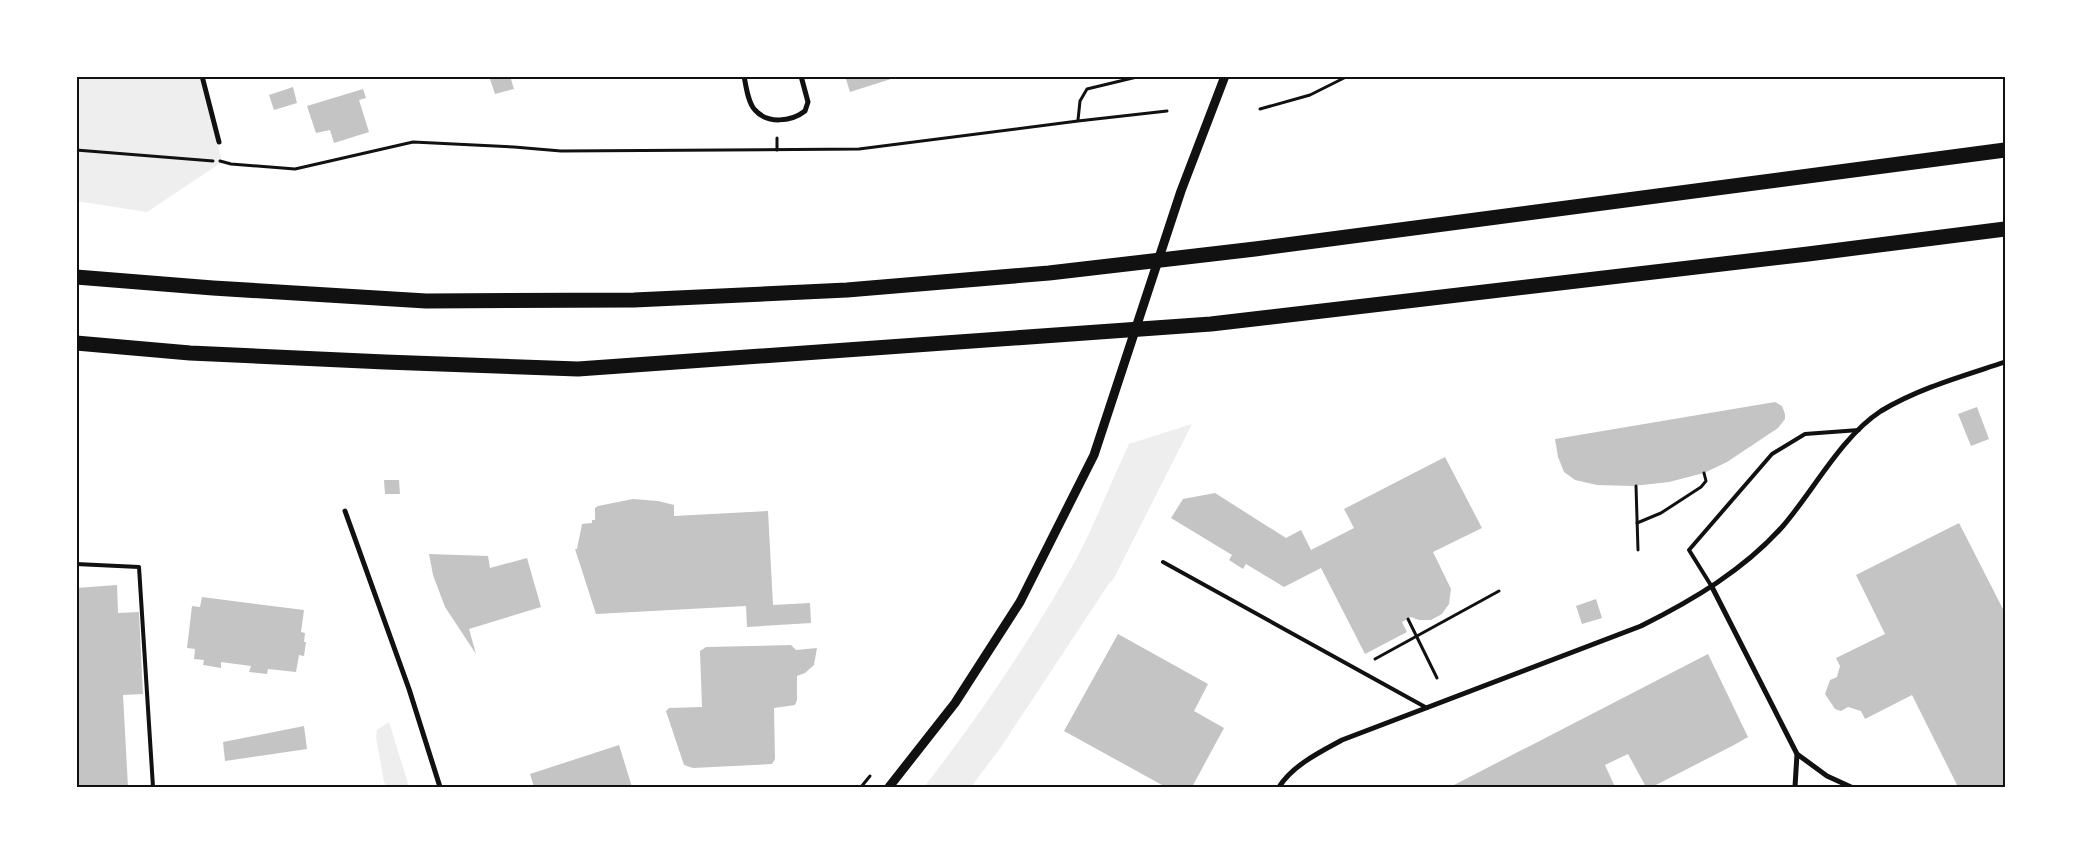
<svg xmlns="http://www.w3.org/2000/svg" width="2081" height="863" font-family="Karla,sans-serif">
<rect width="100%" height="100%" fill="#fff"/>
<g fill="#eee">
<path d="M76,76h126l20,86 -75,50 -71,-11z"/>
<path d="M1192,424l-79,156 -3,2 -109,165 -30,40h-47c55,-70 105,-145 149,-222 21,-38 37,-81 56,-121z"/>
<path d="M389,722l20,65h-22l-3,-5 -8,-45 1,-7z"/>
</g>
<g fill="#c4c4c4">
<path d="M489,76h21l4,13 -19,5z"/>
<path d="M845,76h45l1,3 -41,13z"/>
<path d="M293,87l4,16 -23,7 -5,-15z"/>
<path d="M363,89l3,9 -7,2 10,32 -35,11 -4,-13 -14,3 -9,-27z"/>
<path d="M1775,402l7,4 3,8v5l-7,9 -51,34 -23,11 -35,9 -36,4 -36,-1 -22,-5 -11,-8 -6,-15 -3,-18z"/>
<path d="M1977,407l12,32 -18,7 -13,-32z"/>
<path d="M1445,457l37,71 -49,24 18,37 -2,15 -7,10 -11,6h-12l-8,-3 -9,5 5,10 -42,22 -44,-86 -37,19 -38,-23 -3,5 -14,-9 3,-5 -61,-37 12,-19 32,-6 71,45 15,-8 10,20 43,-22 -10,-19z"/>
<path d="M384,480h15l1,14h-15z"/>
<path d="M633,499l25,2 16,4v11l94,-5 5,94 37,-2 1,20 -64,4 -1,-21 -150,8 -21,-65h2l5,-25 10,-1v-3h3v-12l3,-2z"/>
<path d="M1959,523l46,90v174h-47l-46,-92 -47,24 -4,-8 -13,-4 -7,4 -6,-2 -10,-15 5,-14 7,-3 3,-11 -4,-8 49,-24 -29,-59z"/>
<path d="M429,554l59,2 2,12 37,-10 14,49 -72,22 7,25 -31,-47 -12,-32z"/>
<path d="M117,585l1,28 21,-1 4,82 -20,1 5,92h-52v-199z"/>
<path d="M202,597l102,13 -3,22 4,1 -1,9h2l-2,14 -5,-1 -3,17 -28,-3 -1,5 -18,-2 2,-6 -30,-4v6l-18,-3 1,-5 -10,-1 1,-10 -8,-1 5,-42 8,1z"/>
<path d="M1596,599l6,19 -20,6 -6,-18z"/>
<path d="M1118,634l90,50 -14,27 30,17 -32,59h-31l1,-2 -98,-54z"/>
<path d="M791,645l5,5 21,-2 -3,17 -9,8 -8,3v24l-2,5 -21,3 1,51 -3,5 -79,4 -9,-3 -18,-54 3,-3 33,-1 -2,-56 6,-4z"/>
<path d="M1708,654l40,83 -14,8 -82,42h-6l-18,-33 -23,11 10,22h-160l-1,-2z"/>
<path d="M304,726l3,23 -82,12 -2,-19z"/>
<path d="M619,745l13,42h-98l-4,-13z"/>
</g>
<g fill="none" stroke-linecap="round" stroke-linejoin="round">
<g stroke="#111" stroke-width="3">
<path d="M1260,109l50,-14 38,-19"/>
<path d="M1078,120l2,-19 7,-12 54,-13"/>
<path d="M76,150l137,11"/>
<path d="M777,150v-12"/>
<path d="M220,161l11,3 64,5 118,-27 101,5 47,4 298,-2 219,-28 89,-10"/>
<path d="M1636,486l2,64"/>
<path d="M1637,523l24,-10 40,-26 5,-6 -2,-8"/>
<path d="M1408,619l29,59"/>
<path d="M1375,659l124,-68"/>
<path d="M861,787l9,-11"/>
</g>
<g stroke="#111" stroke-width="4">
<path d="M1163,562l264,146"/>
<path d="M76,564l63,3 14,220"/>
<path d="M1712,587l-23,-37 83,-96 33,-20 54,-4"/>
</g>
<g stroke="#111" stroke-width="5">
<path d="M202,76l17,66"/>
<path d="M744,76c2,10 4,27 11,34 12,14 36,12 50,1l3,-9 -7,-26"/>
<path d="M345,511l64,178 31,98"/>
<path d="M1712,587l85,167"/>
<path d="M1279,787c14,-22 41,-35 63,-47l299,-114c52,-26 103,-56 142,-100 31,-36 58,-89 98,-115 38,-23 82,-35 124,-49"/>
<path d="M1795,787l2,-33 30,22 24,11"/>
</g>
<path stroke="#111" stroke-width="9" d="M889,787l66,-84 65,-101 74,-147 87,-264 44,-115"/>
<g stroke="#111" stroke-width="15">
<path d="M76,277l137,11 213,13 208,-1 213,-10 202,-17 206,-24 750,-99"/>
<path d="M76,343l114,10 195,9 193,7 633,-45 597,-70 197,-25"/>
</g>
</g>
<rect width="2081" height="863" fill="none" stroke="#ffffff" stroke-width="155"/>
<rect x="78" y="78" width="1926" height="708" fill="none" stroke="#111" stroke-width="2"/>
</svg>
